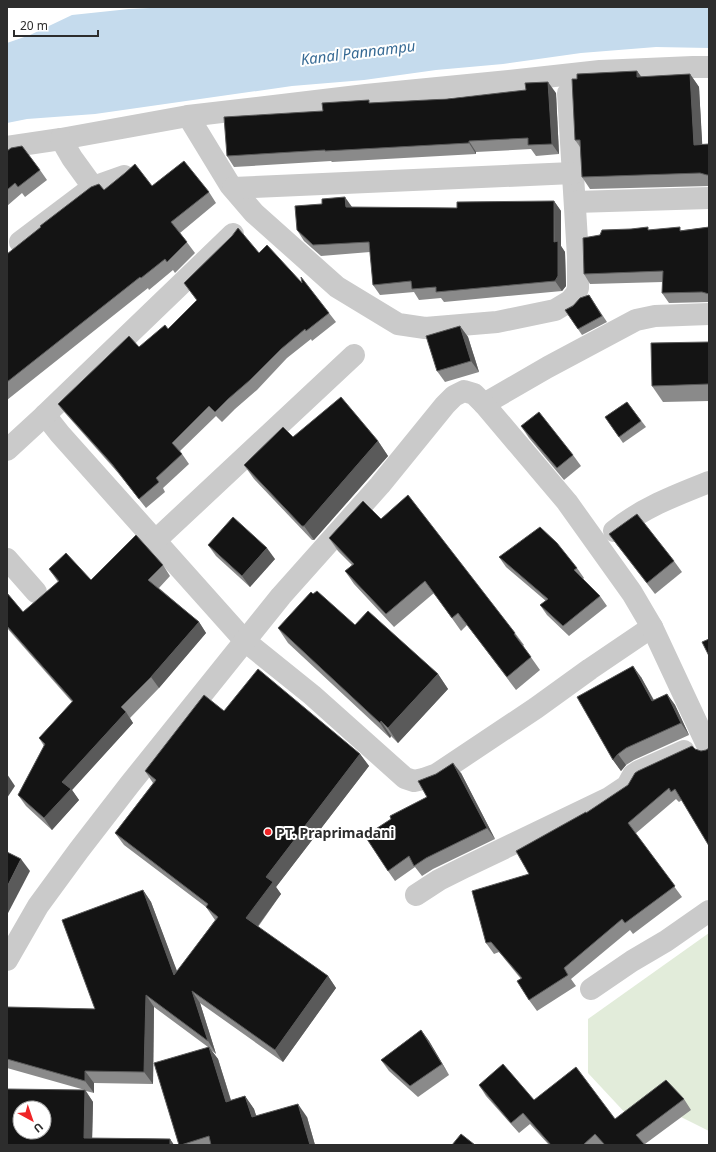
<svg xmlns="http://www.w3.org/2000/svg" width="716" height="1152" font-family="'Noto Sans',sans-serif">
<rect width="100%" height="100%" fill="#fff"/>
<path fill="#e2ecda" d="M709,933v198l-38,-19 -42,5 -41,-44v-54z"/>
<path fill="#c5dbed" d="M171,7h538v41l-53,-1 -75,6 -78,11 -67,6 -72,10 -72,6 -197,28 -68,5 -20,4v-80l23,-8 42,-20 57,-6z"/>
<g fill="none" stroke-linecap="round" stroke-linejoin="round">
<g stroke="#cacaca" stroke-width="22">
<path d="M188,116l42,69 24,28 83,74 61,37 27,4 72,-6 58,-12 15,-9 6,-7 2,-6v-31l-10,-164"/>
<path d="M7,147l54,-8 127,-23 178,-21 143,-14 91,-10 93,-4h16"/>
<path d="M93,187l31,-11"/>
<path d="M233,188l340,-15"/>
<path d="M575,202l134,-4"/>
<path d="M20,242l73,-55 -21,-29 -11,-19"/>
<path d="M484,404l64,-37 88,-47 19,-4 54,-2"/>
<path d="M45,415l15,19 185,207 67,54 93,83 9,3 9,-2 14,-5 99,-66 54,-39 62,-42"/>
<path d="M7,450l38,-35 188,-181"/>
<path d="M614,531c28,-23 62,-36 95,-49"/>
<path d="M156,540l198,-185"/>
<path d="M7,559l29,33"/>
<path d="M416,895l23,-15 24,-12 146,-70 18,-12 6,-11 6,-4 45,-20"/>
<path d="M7,960l31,-54 41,-56 51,-66 151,-188 99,-111 65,-80 9,-9 10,-5 10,3 10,10 83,98 65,91 20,34 57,122"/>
<path d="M591,989l41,-28 34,-20 43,-30"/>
</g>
</g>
<g fill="#8a8a8a">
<path d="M637,71l4,6 49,-3 9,13 3,57h7v42l-119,3 -8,-12 -2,-30 -5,-7 2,-61z"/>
<path d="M556,93l3,61 -23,2 -5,-7 -55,3v2l-144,8 -1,-1 -97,6 -7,-11 96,-45 48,-8z"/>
<path d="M7,151l33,19 7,10 -22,17 -3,-4 -15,13z"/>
<path d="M152,186l57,6 7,11 -36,30 15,20 -20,20 -2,-3 -24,20 -1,-2 -141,112v-146l97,-64z"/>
<path d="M554,201l7,10v35l4,6 1,34 -4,5 -118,11 -3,-4 -22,2 -5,-8 -34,3 -7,-10 -3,-33 -49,4 -17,-15 -7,-11 25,-26 30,3 105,1z"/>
<path d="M709,227v75l-40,1 -7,-10 1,-11 -73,2 -6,-10 16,-39 50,-5h33z"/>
<path d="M259,253l43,30 27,30 7,9 -24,19 -1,-2 -24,19 -30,32 -22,19 -13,13 -6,-6 -36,35 9,13 -26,24 2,4 -19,16 -27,-34 -54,-61 -7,-9 110,-75 29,-28 -13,-18z"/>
<path d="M589,295l18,27 -25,13 -17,-25z"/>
<path d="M460,326l8,11 11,35 -34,10 -8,-11z"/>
<path d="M709,342v59l-46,1 -11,-16z"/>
<path d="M627,402l19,25 -23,16 -18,-26z"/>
<path d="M521,426l52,29 8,11 -17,14 -35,-42z"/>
<path d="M293,437l85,4 10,15 -74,84h-2l-58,-61 -10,-14z"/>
<path d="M381,519l134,114 9,12 -1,1 17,24 -24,20 -49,-65 -6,6 -27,-38 -40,34 -40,-43 -9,-13 7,-6 -14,-14 -9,-13z"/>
<path d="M609,534l65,27 8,11 -27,22 -38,-49z"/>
<path d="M208,545l67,14 -25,28 -34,-31z"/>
<path d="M499,557l78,11 7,10 -1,1 17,17 7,10 -38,30 -22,-21 -7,-10 6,-4 -40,-34z"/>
<path d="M163,565l7,11 -11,12 40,34 7,11 -47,55 -29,30 3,5 -61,67 7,10 -27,30 -26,-24 -8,-11 26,-49 -5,-8 33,-36 -65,-74v-35l16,19 35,-30 -9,-13 42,11z"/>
<path d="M355,625l83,49 10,15 -50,54 -7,-7 -1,2 -102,-95 -10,-15z"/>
<path d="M641,677l13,23 13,-6 8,11 14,30 -55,25 -8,5 -5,6 -8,-11z"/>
<path d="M224,711l136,43 9,12 -93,121 5,7 -23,33 70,49 8,12 -53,74 -83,-59 16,51 -5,-4 7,9 13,41 14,-4 9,13 2,7 51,1 8,28h-136l29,-98 -54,-40 -1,77 -59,-1v10l-8,-2 7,11 -1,36 78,1 4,6h-167l78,-55 -78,-22v-61l88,2 48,-119 8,12 26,70 38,-52 -9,-13 -82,-62 -9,-12 38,-50 -8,-12z"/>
<path d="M692,746l-10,54 -3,2 -3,-3 -41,35 47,63 -49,37 -3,-4 -59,49 5,7 -39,25 -8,-11 -8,-21 -22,-27 -5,2 -8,-11 43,-69 57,-61z"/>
<path d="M461,773l34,66 -62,30 -11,7 -7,-9 -20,14 -7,-10 39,-74z"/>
<path d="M421,1030l8,11 20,34 -31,22 -29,-26 -8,-11z"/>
<path d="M479,1085l55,15 81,19 69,-20 7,11 -46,34v1h-96l-19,-21 -11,9 -33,-37z"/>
</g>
<g fill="#5a5a5a">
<path d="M637,71l9,12 -9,-6z"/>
<path d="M690,74l9,13 4,70 -9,-12z"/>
<path d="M548,82l8,11 3,61 -7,-10z"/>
<path d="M469,141l7,11v2l-7,-11z"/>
<path d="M345,197l7,10h-6z"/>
<path d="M554,201l7,10v35l4,6 1,34 -4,5 -7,-10z"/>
<path d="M460,326l8,11 11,35 -8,-11z"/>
<path d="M378,441l10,15 -74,84 -10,-14z"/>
<path d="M267,548l8,11 -25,28 -8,-11z"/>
<path d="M199,622l7,11 -47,55 -8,-11z"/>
<path d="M633,666l8,11 19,35 -8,-11z"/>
<path d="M438,674l10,15 -50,54 -10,-15z"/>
<path d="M667,694l8,11 14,30 -8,-12z"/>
<path d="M126,712l7,11 -61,67 7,10 -27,30 -8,-12 18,-36z"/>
<path d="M381,721l10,15 -1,2 -10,-15z"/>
<path d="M360,754l9,12 -93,121 5,7 -27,37 -8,-13 20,-41z"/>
<path d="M618,754l8,11 -5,6 -8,-11z"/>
<path d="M453,763l8,10 34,66 -8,-11z"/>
<path d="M7,774l8,12 -8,12z"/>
<path d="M21,859l9,12 -23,44v-28z"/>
<path d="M143,890l8,12 32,85 -9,-12z"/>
<path d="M328,976l8,12 -53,74 -8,-12z"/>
<path d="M192,991l8,12 16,51 -8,-13z"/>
<path d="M146,995l8,12 -1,77 -9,-12z"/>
<path d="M421,1030l8,11 20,34 -7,-11z"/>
<path d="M209,1047l9,12 17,55 -9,-12z"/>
<path d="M85,1071l9,12v10l-9,-12z"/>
<path d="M85,1090l8,12 -1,43 -8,-7z"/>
<path d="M245,1096l9,13 7,21 -9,-13z"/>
<path d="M298,1104l9,13 8,28h-5z"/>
<path d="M170,1139l4,6h-4z"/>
</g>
<g fill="#141414" stroke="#5a5a5a" fill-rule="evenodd">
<path d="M637,71v6l53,-3 4,71 15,-1v31h-2l-7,-2 -118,4 -2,-37h-5l-3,-61h5v-5z"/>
<path d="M548,82l4,62 -24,1v-7l-59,3v2l-144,8v-1l-98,6 -3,-39 99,-6 -1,-8 47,-3v3l78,-4 79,-9 -1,-7z"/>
<path d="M22,146l18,24 -22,17 -3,-4 -8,7v-39l4,-3z"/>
<path d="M184,161l25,31 -38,30 16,20 -20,20 -2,-3 -24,19 -1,-1 -133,105v-128l34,-27 -1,-1 51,-39 8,-3 5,6 21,-17 10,-9 17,22z"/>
<path d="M345,197l1,10 111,1v-6l97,-1v41l4,-1v35l-3,5 -119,11v-5l-24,2 -1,-8 -38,4 -4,-43 -56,3 -16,-15 -2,-24 27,-2v-5z"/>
<path d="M648,227v3l32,-3v4l29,-4v67l-7,-2 -40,1 1,-22 -79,3 -1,-36 17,-3 2,-5 29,-1z"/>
<path d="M238,228l21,25 8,-8 35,38 -1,-6 28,36 -23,18 -1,-2 -24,20 -31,31 -22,19 -13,13 -6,-6 -37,37 10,11 -26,24 3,4 -20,17 -27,-35 -54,-60 71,-68 10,11 26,-22 3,4 29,-29 -13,-17 48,-47z"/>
<path d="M589,295l13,21 -24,13 -13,-19 8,-4 7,-8z"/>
<path d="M460,326l11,35 -34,10 -11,-35z"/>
<path d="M709,342v42l-57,2 -1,-43z"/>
<path d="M341,397l37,44 -74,85h-2l-58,-61 39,-38 10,10z"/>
<path d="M627,402l14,19 -22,16 -14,-20z"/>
<path d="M539,412l34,43 -16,13 -36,-42z"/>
<path d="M408,495l107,138 -1,1 17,23 -24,20 -49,-64 -6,5 -27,-37 -39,33 -41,-43 9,-7 -25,-26 34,-37 18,18z"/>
<path d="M637,514l37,47 -27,22 -38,-49z"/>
<path d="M233,517l34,31 -25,28 -34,-31z"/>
<path d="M540,527l17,16 20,25 -3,2 26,26 -37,30 -23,-21 8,-6 -49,-42z"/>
<path d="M136,535l27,30 -15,15 51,42 -48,55 -30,30 5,5 -64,70 9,7 -27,29 -26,-23 27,-51 -6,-6 34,-37 -66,-75v-33l16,19 36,-31 -10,-12 17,-16 25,27z"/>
<path d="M317,591l38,34 13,-14 70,63 -50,54 -7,-7 -1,2 -102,-95 33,-36 2,2z"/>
<path d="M709,639v17l-7,-14z"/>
<path d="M633,666l19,35 15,-7 14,29 -55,25 -8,6 -5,6 -36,-63z"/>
<path d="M258,669l102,85 -94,123 7,5 -27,36 82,58 -53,74 -83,-59 16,50 -62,-46 -2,77 -59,-1v10l-78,-22v-52l88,2 -33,-89 81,-30 31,85 44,-58 -12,-10 2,-3 -93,-71 41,-53 -11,-9 59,-76 20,16z"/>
<path d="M692,746l3,3 6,2 5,-1 3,-2v98l-34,-57 -4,3 -2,-4 -41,35 47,63 -50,37 -3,-4 -58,49 4,7 -39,25 -12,-19 5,-3 -31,-36 -5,1 -14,-52 57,-17 -13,-23 70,-39v1l42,-28 7,-12 3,-2z"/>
<path d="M453,763l34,65 -61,30 -12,8 -5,-10 -21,15 -23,-35 26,-17 -1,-3 37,-19 -9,-16 18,-7z"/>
<path d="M7,852l14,7 -14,28z"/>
<path d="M421,1030l21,34 -32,22 -29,-26z"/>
<path d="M209,1047l17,55 19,-6 7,21 46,-13 12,41h-99l-2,-9 -28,9h-2l-25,-82z"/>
<path d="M503,1064l31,36 42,-33 39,52 51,-39 18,19 -48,36 9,10h-40l-10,-11 -12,11h-32l-28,-32 -12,10 -32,-38z"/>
<path d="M7,1089l78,1 -1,48 86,1v6h-163zM20,1108h24v24h-24z"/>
<path d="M461,1134l14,11h-23z"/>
</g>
<circle fill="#ef2527" stroke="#fff" stroke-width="1.5" cx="268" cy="832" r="4"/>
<g text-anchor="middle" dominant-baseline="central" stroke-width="4" stroke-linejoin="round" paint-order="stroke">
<g font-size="14" font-weight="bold" fill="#2d2d2d" stroke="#fff" text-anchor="start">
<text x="276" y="832">PT. Praprimadani</text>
</g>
<g font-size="15" font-style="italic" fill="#376a94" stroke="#fff">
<text transform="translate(358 52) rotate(-7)">Kanal Pannampu</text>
</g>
</g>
<rect width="716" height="1152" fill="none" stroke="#2d2d2d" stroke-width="16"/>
<g transform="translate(32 1120) rotate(140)"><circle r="19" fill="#ffffff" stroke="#ababab"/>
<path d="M0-3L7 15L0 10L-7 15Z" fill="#ef2527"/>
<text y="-6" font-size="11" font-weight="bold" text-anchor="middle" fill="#2d2d2d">U</text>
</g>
<path d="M14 30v6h84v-6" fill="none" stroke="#2d2d2d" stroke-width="2"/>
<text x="20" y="30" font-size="12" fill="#2d2d2d" stroke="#ffffff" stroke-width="3" paint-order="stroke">20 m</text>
</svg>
